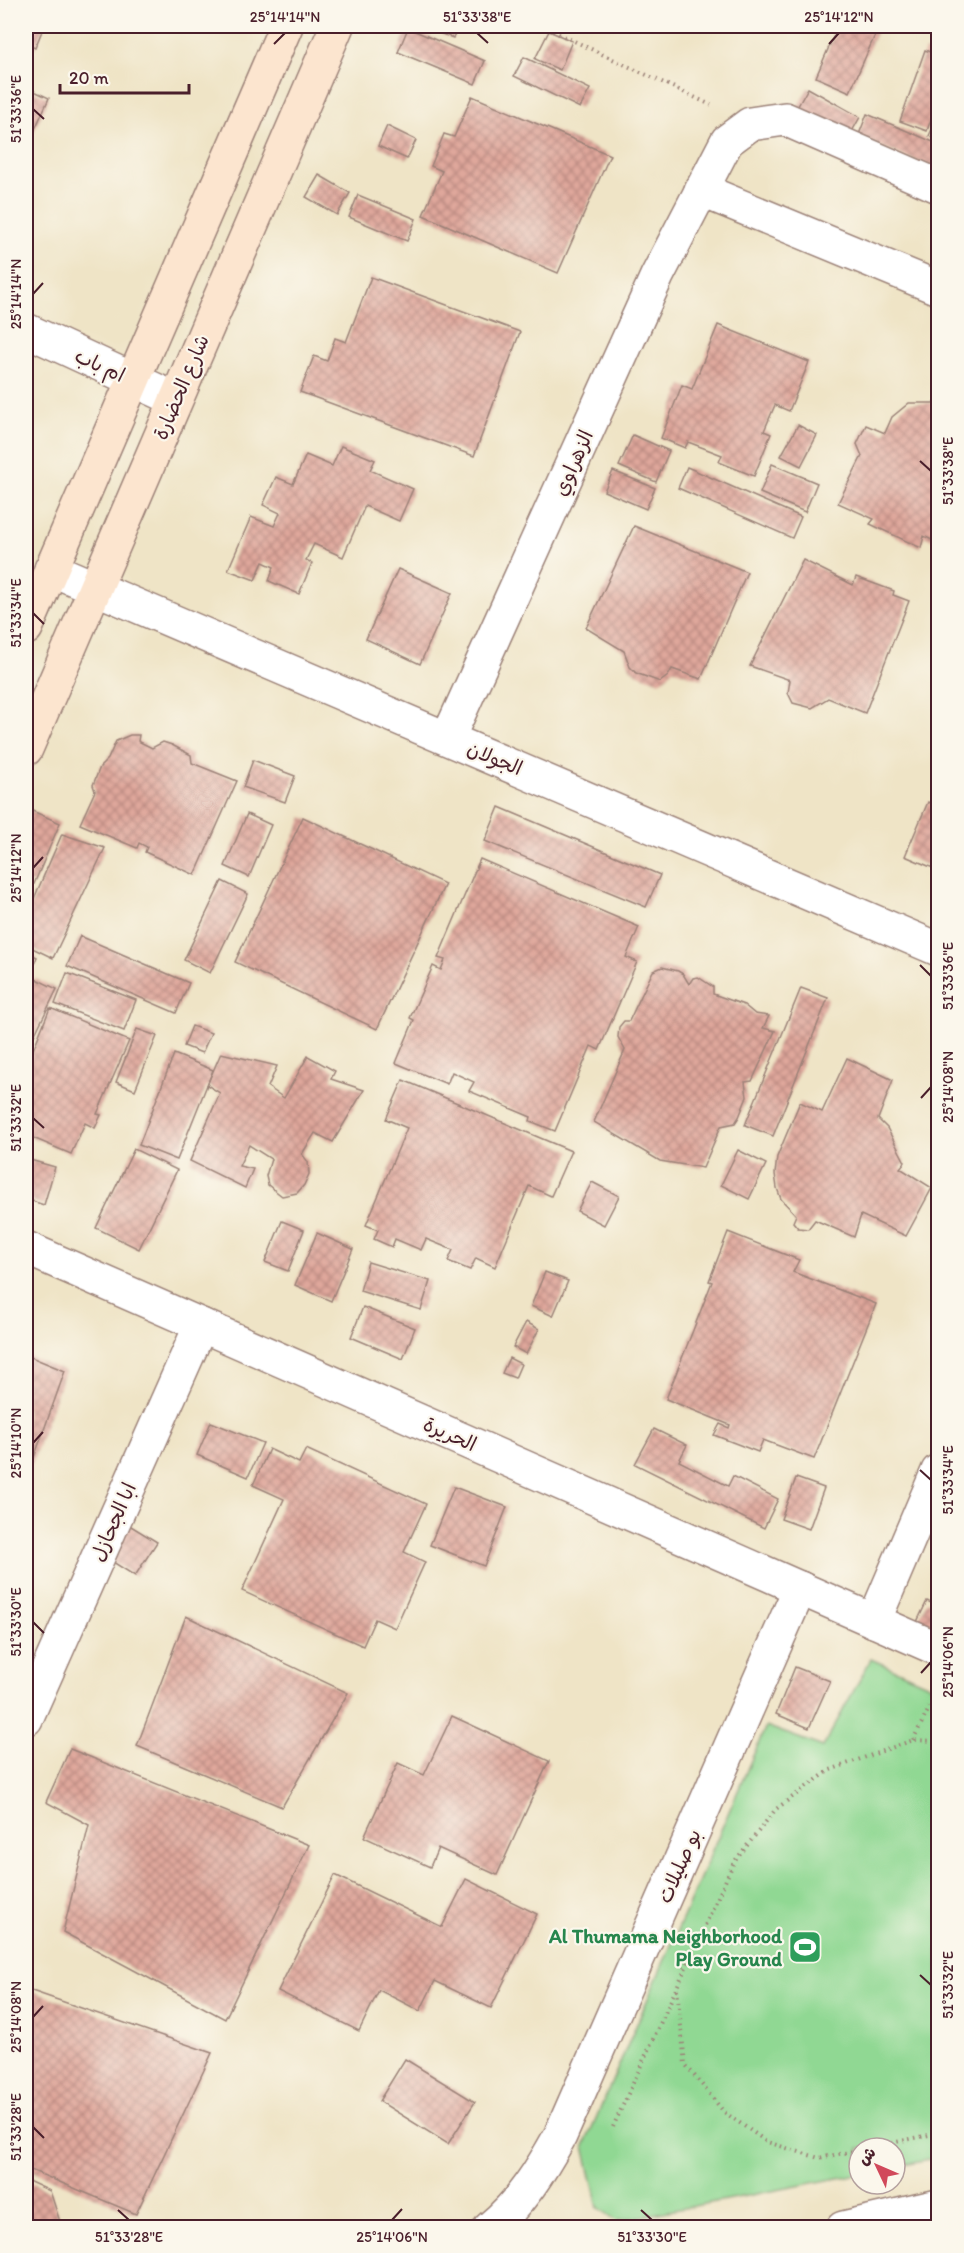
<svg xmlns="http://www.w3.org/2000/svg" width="964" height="2253" font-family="Itim,'Playpen Sans Arabic',sans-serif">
<defs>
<pattern id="building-cross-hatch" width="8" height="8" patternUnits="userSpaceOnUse" patternTransform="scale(1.5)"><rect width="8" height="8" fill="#dfa79b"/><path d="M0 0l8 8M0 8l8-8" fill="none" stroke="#b7877f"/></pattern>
</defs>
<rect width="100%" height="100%" fill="#fbf7ec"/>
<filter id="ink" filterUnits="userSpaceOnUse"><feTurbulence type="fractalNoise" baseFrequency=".0167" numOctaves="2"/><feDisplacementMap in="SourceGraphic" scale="12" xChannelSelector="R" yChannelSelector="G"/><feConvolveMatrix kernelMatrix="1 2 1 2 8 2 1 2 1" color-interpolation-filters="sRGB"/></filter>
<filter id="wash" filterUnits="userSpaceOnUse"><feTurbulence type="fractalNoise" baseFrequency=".008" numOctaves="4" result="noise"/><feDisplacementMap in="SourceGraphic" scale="24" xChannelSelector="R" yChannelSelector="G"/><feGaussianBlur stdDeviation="1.35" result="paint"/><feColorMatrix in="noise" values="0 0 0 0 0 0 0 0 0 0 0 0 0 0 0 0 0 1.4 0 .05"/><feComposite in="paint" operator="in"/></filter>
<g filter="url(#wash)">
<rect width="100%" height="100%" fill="#efe4c6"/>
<path fill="#90d893" stroke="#6d7c5f" stroke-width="1.5" d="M871,1659l67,30v469l-43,9v-19h-36v26l-242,47 -19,-14 -14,-61 182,-420 57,21z"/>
<g id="blocks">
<g fill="url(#building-cross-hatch)">
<path d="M26,26h18l-9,22 -9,-4z"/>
<path d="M420,26h38l-5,12z"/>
<path d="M838,26h41l-29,66 -34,-15z"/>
<path d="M905,26h33v6l-4,2h-12l-11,-4z"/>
<path d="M408,28l77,33 -10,23 -77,-32z"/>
<path d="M549,31l23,10 -12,29 -25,-11z"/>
<path d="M925,50l13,5v43l-11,33 -27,-10z"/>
<path d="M524,57l66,32 -10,19 -66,-32z"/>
<path d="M26,87l23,11 -23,51z"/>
<path d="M808,88l52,29 -15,27 -52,-29z"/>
<path d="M472,96l138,59 -52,118 -135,-58 19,-44 -11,-5 13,-32 10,3z"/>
<path d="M867,114l71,30v26l-80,-33z"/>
<path d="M938,116v25l-9,-5z"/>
<path d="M387,126l29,14 -9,19 -29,-13z"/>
<path d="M319,175l31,18 -13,22 -31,-18z"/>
<path d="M358,195l58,24 -9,22 -58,-24z"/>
<path d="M371,277l149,55 -46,124 -174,-64 14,-36 13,5 8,-23 11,4z"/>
<path d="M718,325l91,37 -20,49 -14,-6 -11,26 7,3 -17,42 -35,-14 3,-7 -34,-13 -3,6 -24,-10 21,-53 10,4z"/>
<path d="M909,403h25l4,2v138l-14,-7 -3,12 -51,-24 4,-5 -36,-16 24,-47 -5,-12 9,-19 19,8 7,-16z"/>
<path d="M798,425l19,10 -16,31 -20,-10z"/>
<path d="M633,435l36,16 -13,31 -37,-16z"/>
<path d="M341,446l34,14 -5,10 43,19 -14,32 -34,-15 -22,51 -29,-13 -8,16 6,3 -13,31 -30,-13 5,-14 -11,-5 -8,18 -27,-10 23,-53 23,9 6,-13 -17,-8 13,-28 17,7 13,-29 26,11z"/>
<path d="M772,464l45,19 -12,29 -45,-19z"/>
<path d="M687,467l114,50 -9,21 -114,-50z"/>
<path d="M613,471l42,17 -9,21 -42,-18z"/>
<path d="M634,526l113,46 -46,107 -29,-10 -4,7 -8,6 -24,-9 -6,-6 -6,-16 -38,-23z"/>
<path d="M803,560l50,25 3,-8 38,14 -1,4 16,6 -44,112 -37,-15 -16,10 -19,-5 -5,-10 2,-13 -40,-14z"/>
<path d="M398,569l54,24 -32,71 -54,-25z"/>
<path d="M130,735h9l-1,6 14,7 11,-6 9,3 19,10 1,8 45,18 -42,94 -50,-23 2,-5 -8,-4 -2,5 -57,-24 15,-33 -2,-6 7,-18 8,-8 8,-18z"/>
<path d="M253,760l42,16 -10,26 -42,-15z"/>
<path d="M928,802l10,4v64l-33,-14z"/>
<path d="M499,807l161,68 -14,32 -161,-66z"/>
<path d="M30,810l30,13 -26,61 -8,-3v-61z"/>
<path d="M247,814l24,11 -22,52 -24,-11z"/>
<path d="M303,817l142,67 -68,145 -142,-67z"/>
<path d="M62,834l43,14 -52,110 -27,-13v-28z"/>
<path d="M480,859l159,68 -13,30 11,5 -38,88 -8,-4 -36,85 -25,-10 1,-4 -62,-26 5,-9 -22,-10 -5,12 -51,-21 18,-43 -4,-2 23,-52 8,4 4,-10 -7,-2z"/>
<path d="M222,881l26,13 -38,79 -26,-13z"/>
<path d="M80,936l109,47 -13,30 -109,-47z"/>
<path d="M26,952l11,5 -11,27z"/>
<path d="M662,967l16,4 5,3 6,10 4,-6 5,-1 15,10v7l31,11 11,9 14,2 -6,12 12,3 -23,50 -7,1 2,15 -8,20 -4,6 -14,3 -18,42 -43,-7 -66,-39 31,-72 -7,-13 1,-10 5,-6h5l24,-50z"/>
<path d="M67,973l69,27 -12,31 -69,-27z"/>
<path d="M34,978l23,11 -25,51 -6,-4v-39z"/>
<path d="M801,988l27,10 -55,138 -28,-11z"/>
<path d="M50,1008l79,33 -32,73 4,1 -6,13 -10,-5 -14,31 -45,-19 3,-15 -3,-1v-52z"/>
<path d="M192,1026l19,7 -9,20 -18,-7z"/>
<path d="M137,1029l20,7 -22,54 -19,-8z"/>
<path d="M221,1053l56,13 -9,21 16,11 24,-42 27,15 -4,8 33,11 -31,52 -18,-9 -13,21 6,8 1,12 -5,11 -7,8 -15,3 -14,-11 -2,-9 5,-17 -22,-14 -10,21 14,3 -8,19 -55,-27 30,-68 -13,-8z"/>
<path d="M174,1054l39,16 -36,90 -38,-15z"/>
<path d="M847,1058l46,22 -15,39 9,9 18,34 -5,6 32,20 -26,48 -45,-21 -7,22 -39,-17 -7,9 -10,-1 -5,-6 3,-7 -15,-16 -4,-11 -2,-14 2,-17 23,-55 22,10z"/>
<path d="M403,1080l168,71 -20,45 -22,-10 -34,81 -19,-9 -6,12 -22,-9 5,-11 -27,-11 -5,11 -26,-11 -3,8 -18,-8 4,-9 -12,-5 41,-97 -21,-9z"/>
<path d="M134,1149l43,21 -38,79 -43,-21z"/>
<path d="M738,1150l28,14 -17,35 -28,-14z"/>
<path d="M30,1160l25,7 -11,38 -18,-6v-25z"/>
<path d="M592,1182l27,14 -15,29 -27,-14z"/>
<path d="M282,1221l22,9 -16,41 -23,-9z"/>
<path d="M728,1232l71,28 -6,12 83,32 -62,155 -51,-19 -5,12 -44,-17 6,-11 9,4 1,-3 -64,-26 46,-117 -3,-1z"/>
<path d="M317,1233l36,16 -22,52 -36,-16z"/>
<path d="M368,1262l62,19 -9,29 -61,-19z"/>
<path d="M545,1272l23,9 -15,35 -22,-10z"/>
<path d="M363,1307l52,21 -12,31 -52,-22z"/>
<path d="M526,1322l13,7 -13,25 -13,-7z"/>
<path d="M26,1355l39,16 -39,109z"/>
<path d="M509,1358l12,6 -6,14 -13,-5z"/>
<path d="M211,1422l52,21 -15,34 -51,-22z"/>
<path d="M654,1429l33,16 -8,16 49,25 5,-10 45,23 -14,29 -129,-64z"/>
<path d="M269,1449l30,14 7,-14 120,55 -22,48 21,10 -30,66 -20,-9 -12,27 -121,-55 42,-92 -31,-14z"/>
<path d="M796,1478l28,10 -15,41 -28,-10z"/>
<path d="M454,1487l53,20 -23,59 -54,-21z"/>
<path d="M126,1523l31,19 -22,34 -30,-19z"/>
<path d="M927,1601l11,5v29l-22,-11z"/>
<path d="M186,1616l162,77 -66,114 -145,-61z"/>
<path d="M795,1667l35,14 -21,47 -33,-14z"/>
<path d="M452,1716l97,45 -52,114 -59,-27 -8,19 -66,-30 34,-74 26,12z"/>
<path d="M70,1749l239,96 -84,174 -162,-87 26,-107 -43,-23z"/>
<path d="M335,1875l107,52 24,-48 71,35 -46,94 -56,-27 -15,30 -41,-21 -20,41 -81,-40z"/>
<path d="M26,1989l186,64 -76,161 -110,-46z"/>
<path d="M405,2059l70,43 -27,42 -69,-43z"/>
<path d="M26,2180l24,11 12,37h-36z"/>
</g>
</g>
</g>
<g filter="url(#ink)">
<use href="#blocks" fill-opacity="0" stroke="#9c8278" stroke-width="1.5"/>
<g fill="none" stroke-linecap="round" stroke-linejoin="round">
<g stroke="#9c8278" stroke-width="36">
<g id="street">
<path d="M701,190l237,98"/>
<path d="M26,330l149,69"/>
<path d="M51,569l887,380"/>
<path d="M448,738l209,-462 70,-135 23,-17 35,-5 153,67"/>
<path d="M26,1248l912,401"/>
<path d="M874,1621l64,-150"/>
<path d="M26,1719l175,-394"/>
<path d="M490,2228c31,-25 51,-58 70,-92l240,-548"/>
<path d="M843,2228l95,-22"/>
</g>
</g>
<g stroke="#9c8278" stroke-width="36">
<g id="secondary">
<path d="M26,628l260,-602"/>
<path d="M26,749l311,-723"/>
</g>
</g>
<g stroke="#9c8278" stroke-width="4" stroke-dasharray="1.5 4.5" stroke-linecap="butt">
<path d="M542,26l169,79"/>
<path d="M913,1740l25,-49"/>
<path d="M677,1989l8,75 39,48 43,30 52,16 40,-8"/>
<path d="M613,2127l121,-265 42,-53 54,-39 83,-30 25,1"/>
<path d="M868,2148l70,-15"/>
</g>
<use href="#street" stroke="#fff" stroke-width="33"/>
<use href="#secondary" stroke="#fce5cf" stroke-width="33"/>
</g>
</g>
<path fill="none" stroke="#4a1f2b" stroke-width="2" d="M477,33l11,10M274,44l11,-11M829,44l10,-11M33,109l11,10M33,294l10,-11M920,461l11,10M33,613l11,11M33,868l10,-11M920,965l11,11M921,1098l10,-11M33,1118l11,10M33,1443l10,-11M920,1470l11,10M33,1622l11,11M921,1673l10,-11M920,1975l11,10M33,2017l10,-11M33,2127l11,11M118,2210l11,10M641,2210l11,10M392,2220l10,-11"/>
<defs>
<g id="stadium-square" transform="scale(1.725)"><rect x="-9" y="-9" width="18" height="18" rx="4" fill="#2e9e5b" stroke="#fbf7ec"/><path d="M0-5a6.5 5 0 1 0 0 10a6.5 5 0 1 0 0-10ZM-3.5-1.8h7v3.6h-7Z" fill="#fff"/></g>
</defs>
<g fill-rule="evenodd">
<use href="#stadium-square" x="805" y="1947"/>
</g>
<g text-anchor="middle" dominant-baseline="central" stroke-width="4.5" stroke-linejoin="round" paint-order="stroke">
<g font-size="20" fill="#4a1f2b" stroke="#fbf7ec">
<text transform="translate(100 365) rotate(25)">ام باب</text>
<text transform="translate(181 387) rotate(-67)">شارع الحضارة</text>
<text transform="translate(573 463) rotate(-66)">الزهراوي</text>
<text transform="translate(495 758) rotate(23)">الجولان</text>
<text transform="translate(450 1434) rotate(24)">الحريرة</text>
<text transform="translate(113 1522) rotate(-66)">ابا الجحازل</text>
<text transform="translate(679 1866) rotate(-66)">بو صليلات</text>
</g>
<g font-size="20" font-weight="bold" fill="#27864d" stroke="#fbf7ec" text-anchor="end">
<text x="782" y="1936">Al Thumama Neighborhood<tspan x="782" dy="23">Play Ground</tspan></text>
</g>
</g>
<rect width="964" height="2253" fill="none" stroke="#fbf7ec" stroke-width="66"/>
<g transform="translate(877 2166) rotate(314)"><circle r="28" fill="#fbf7ec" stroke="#b4a19f" stroke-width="1.5"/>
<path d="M0-4.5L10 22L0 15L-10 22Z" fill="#d1495b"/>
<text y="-9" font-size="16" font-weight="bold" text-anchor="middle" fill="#4a1f2b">ش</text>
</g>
<path d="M60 84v9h129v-9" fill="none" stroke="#4a1f2b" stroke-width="3"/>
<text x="69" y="84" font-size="18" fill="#4a1f2b" stroke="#fbf7ec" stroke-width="4.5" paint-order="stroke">20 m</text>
<rect x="33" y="33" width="898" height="2187" fill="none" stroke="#4a1f2b" stroke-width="2"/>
<g font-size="15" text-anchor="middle" fill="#4a1f2b">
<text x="285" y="22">25°14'14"N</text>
<text x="477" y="22">51°33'38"E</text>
<text x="839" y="22">25°14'12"N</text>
<text transform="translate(16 109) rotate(-90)" y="5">51°33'36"E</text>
<text transform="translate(16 294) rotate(-90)" y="5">25°14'14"N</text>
<text transform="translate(948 471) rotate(-90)" y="5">51°33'38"E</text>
<text transform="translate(16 613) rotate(-90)" y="5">51°33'34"E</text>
<text transform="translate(16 868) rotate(-90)" y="5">25°14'12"N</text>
<text transform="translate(948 976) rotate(-90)" y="5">51°33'36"E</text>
<text transform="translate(948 1087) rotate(-90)" y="5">25°14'08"N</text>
<text transform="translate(16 1118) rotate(-90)" y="5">51°33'32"E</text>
<text transform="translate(16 1443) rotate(-90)" y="5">25°14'10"N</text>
<text transform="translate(948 1480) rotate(-90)" y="5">51°33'34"E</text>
<text transform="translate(16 1622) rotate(-90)" y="5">51°33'30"E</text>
<text transform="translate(948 1662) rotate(-90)" y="5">25°14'06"N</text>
<text transform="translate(948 1985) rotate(-90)" y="5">51°33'32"E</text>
<text transform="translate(16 2017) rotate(-90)" y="5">25°14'08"N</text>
<text transform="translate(16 2127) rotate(-90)" y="5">51°33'28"E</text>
<text x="129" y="2242">51°33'28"E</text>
<text x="392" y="2242">25°14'06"N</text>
<text x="652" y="2242">51°33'30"E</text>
</g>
</svg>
